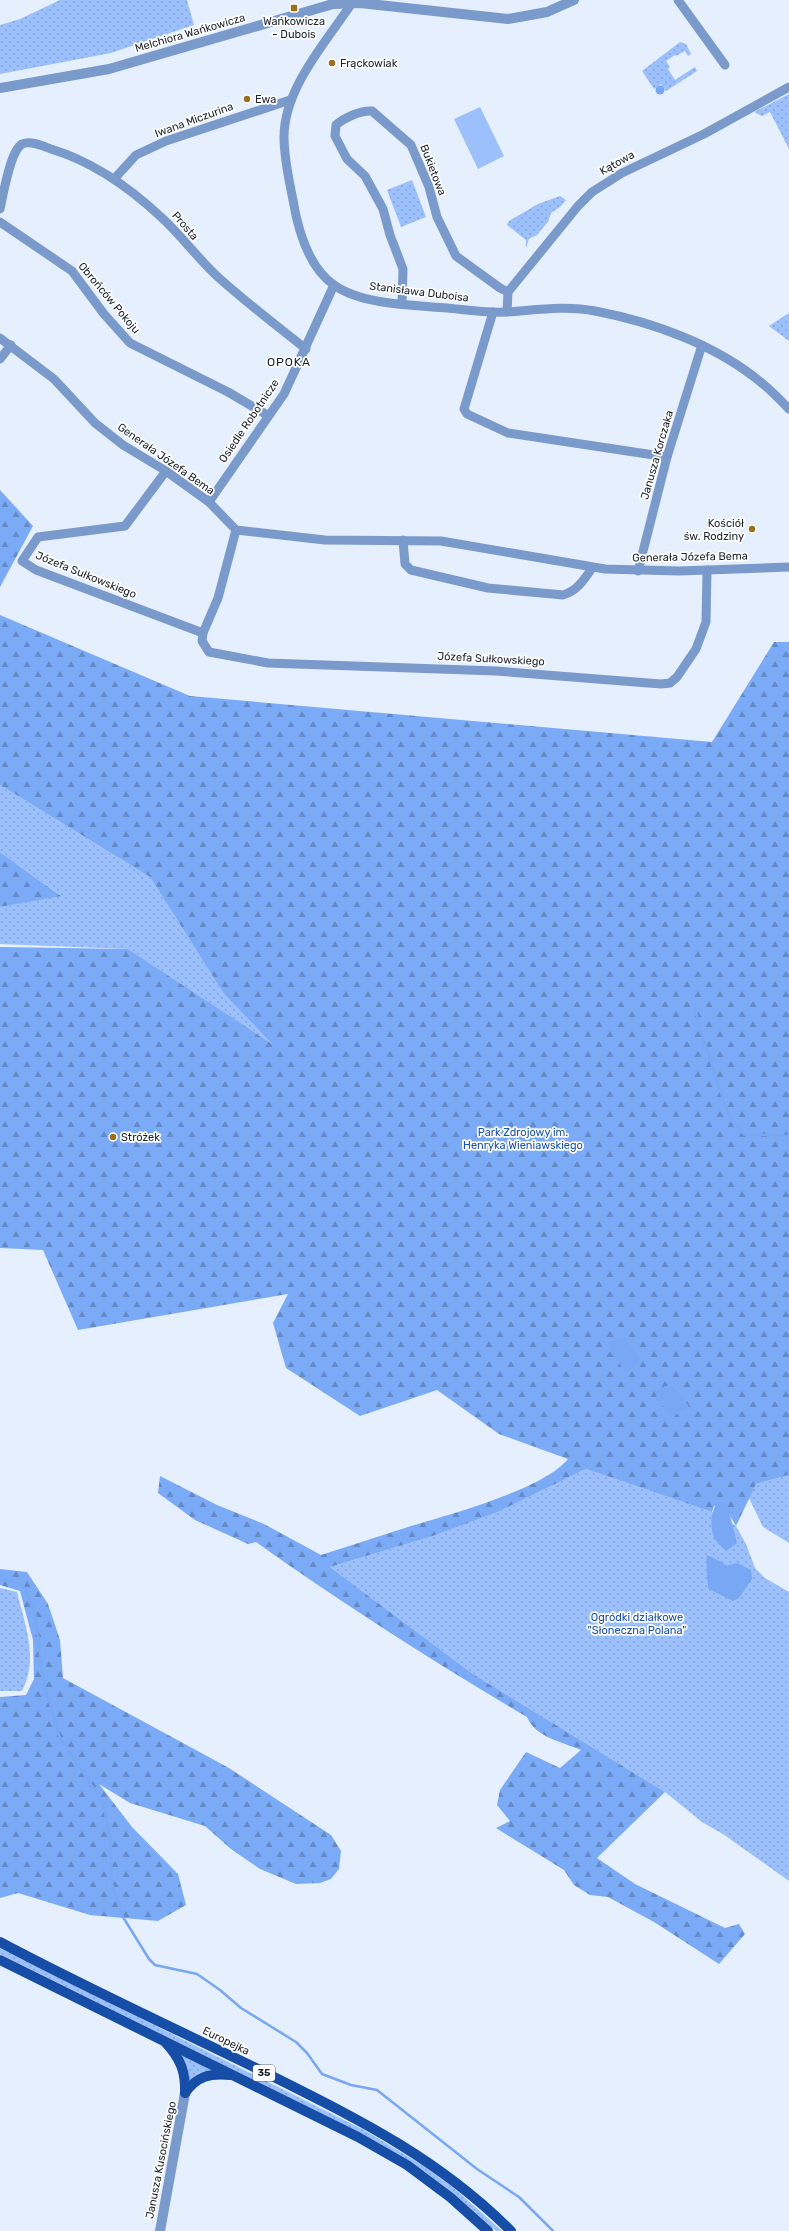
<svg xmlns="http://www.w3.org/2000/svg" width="789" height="2231" font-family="Rubik,sans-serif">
<defs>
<pattern id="green-dots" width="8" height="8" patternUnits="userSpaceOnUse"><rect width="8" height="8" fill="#9bc0fc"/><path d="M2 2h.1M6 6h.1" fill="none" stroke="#85a5d8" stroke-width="1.8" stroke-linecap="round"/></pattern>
<pattern id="forest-firs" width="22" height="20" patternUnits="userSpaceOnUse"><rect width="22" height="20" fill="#7baaf6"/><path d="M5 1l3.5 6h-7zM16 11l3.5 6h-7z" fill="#648ac7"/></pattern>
</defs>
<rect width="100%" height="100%" fill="#e5effd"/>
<g fill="url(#green-dots)">
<path d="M60,0h127l7,25 -83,28 -111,21v-49l20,-6z"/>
<path d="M680,42l6,2 5,10 -3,2 -3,-5 -9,5 -1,-1 -9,6 4,6 -2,2 7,11 20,-13 2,4 -31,20 -5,-7 -7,5 -12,-18z"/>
<path d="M789,94v55l-19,-37 -8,4 -8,-4z"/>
<path d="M412,180l14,37 -25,10 -14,-37z"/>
<path d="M560,196l6,4 -6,7 -9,6 -3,9 -11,13 -8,4 -3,9v-8l-19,-15 2,-4 29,-17z"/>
<path d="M789,313v28l-20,-15z"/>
<path d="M0,785l150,92 74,117 50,52 -146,-97 -128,-5v-37l60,-12 -60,-43z"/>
<path d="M586,1469l132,45 18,12 10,18 9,24 10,10 24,14v289l-66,-47 -21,-12 -37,-30 -192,-118 -143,-107 103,-31 65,-24z"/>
<path d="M789,1475v68l-26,-16 -16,-33 9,-10z"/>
<path d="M0,1588l17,4c8,33 22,67 5,99h-22z"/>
<path d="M0,1948l366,183 61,37 28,21 47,42h-6l-44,-39 -27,-20 -61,-37 -364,-181z"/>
<path d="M181,2055h2l29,15 -14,4 -8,6 -3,-12z"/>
</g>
<g fill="url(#forest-firs)">
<path d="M0,490l33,36 -33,61z"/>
<path d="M0,615l190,81 522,46 62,-100h15v833l-33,9 -20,42 -6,-10 -4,-12 -12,2 -2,6 -126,-43 -88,43 -65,24 -103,31 143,107 192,118 -68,66 38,26 90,44 14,-4 6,10 -26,30 -65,-42 -46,-25 -18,-2 -16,-10 -10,-15 -68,-42 14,-7 -13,-16 3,-15 26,-38 34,16 21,-18c-19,-8 -46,-13 -54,-33 -93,-55 -184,-113 -271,-175l-8,2 -53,-24 -37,-27 2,-17 57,29 47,19 57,31c29,-9 58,-19 87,-28 39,-12 135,-37 160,-68l-69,-25 -62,-44 -77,26 -74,-48 -13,-45 15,-29 -210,36 -35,-80 -43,-2v-301l128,2 144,95 -48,-50 -74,-117 -150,-92z"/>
<path d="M0,852l61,44 -61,11z"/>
<path d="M0,1569l27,3 21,32 12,36 3,38 166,90 102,67 10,16 -2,18 -8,10 -11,4 -24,1 -36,-15 -29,-20 -26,-23 -75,-23 -31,-19 33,43 46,47 8,31 -28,16 -68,-6 -72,-22 -18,5v-201l26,-2 8,-16 -1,-39 -13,-49 -20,-6z"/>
</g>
<path fill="#9bc0fc" d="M480,107l24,49 -26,13 -24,-50z"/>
<g fill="#78a7f3">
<circle cx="660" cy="90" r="4.5"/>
<path d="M625,1338l16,23 -16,11 -15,-22 -1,-7 7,-4z"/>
<path d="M665,1386h7l17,20 -17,12 -15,-19 -1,-7z"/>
<path d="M718,1502l9,2 10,39 -11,8c-3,-3 -7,-6 -9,-9 -8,-10 -7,-31 1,-40z"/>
<path d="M707,1555l15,7 4,4 11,-3 14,7 1,9 -13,19 -6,3 -24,-12c-2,-5 -3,-29 -2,-34z"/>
</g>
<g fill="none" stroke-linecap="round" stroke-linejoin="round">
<g stroke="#78a7f3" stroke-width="2.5">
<path d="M695,1005l3,17 27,83 9,20 10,9 45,2"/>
<path d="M0,1580l12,1 12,6 11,27 9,70 16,54 38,57"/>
<path d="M103,1803l7,35 2,46 11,33 26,42 6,6 42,9 23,16 21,18 55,34 11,11 15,21 29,11 26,5 100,79 42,28 34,34"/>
</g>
<g stroke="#7b9acc" stroke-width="9">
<path d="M678,0l47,65"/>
<path d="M352,3c-26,39 -68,85 -68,134 0,21 5,43 9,63 5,30 15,67 41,85 28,20 79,20 113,23 20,2 40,5 60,4 29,-2 59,-7 88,-1 58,11 122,34 168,73 9,7 17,16 26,25"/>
<path d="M115,178l21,-23 30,-14 124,-41"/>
<path d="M0,209c3,-13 10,-58 22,-65 8,-4 21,2 29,5 43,13 78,38 110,68 21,19 37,42 58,61 28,25 58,48 87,71"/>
<path d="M0,222l72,49 32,43 26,29 98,49 39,23"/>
<path d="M402,304l1,-35 -13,-34 -7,-26 -18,-33 -18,-17 -12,-23 1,-11c8,-7 25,-15 36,-14l39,34 18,42 8,30 19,39 44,32 8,4"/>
<path d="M493,312l-29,97 3,5 41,19 159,24"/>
<path d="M507,312l1,-20 70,-86 14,-14 30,-19 82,-39 85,-47"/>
<path d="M0,338l54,41 41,44 28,22 43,26 43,31 27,28 89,10 116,1 164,28 74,2 110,-4"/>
<path d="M0,359l11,-14"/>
<path d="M166,471l-41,55 -87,11 -16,24 14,9 167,63 -1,8 7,11 59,11 228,8 165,13 9,-1 7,-6 19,-28 10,-27 1,-52"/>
<path d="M209,502l75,-108 50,-109"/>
<path d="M403,540l2,24 6,6 77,18 75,7c14,-4 21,-15 29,-27"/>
<path d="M638,571l29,-114 35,-112"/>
<path d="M203,633l15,-35 18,-68"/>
</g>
<g stroke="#7b9acc" stroke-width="10">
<path d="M0,88l109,-19 224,-65 27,-1 148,16 39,-7 27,-12"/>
<path d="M160,2231l25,-138"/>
</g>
<g stroke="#164ea7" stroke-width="10">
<path d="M0,1942c90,48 183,90 274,135 88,44 166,83 237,154"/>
<path d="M0,1960l358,177 49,28 43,32 38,34"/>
<path d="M166,2043c14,15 20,29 19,50"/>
<path d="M185,2093c12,-17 25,-20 45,-18"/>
</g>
</g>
<g fill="#9a701d" stroke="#fff" stroke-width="1.5">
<rect x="290" y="4" width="8" height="8" rx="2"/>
<circle cx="332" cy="63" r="4"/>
<circle cx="247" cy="99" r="4"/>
<circle cx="752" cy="529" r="4"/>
<circle cx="113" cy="1137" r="4"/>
</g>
<g text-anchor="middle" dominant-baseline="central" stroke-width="3.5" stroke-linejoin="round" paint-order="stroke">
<rect fill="#fff" stroke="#62656b" stroke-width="1" x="253" y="2065" width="22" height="16" rx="3"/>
<g font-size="10" font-weight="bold" fill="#1e232c">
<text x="264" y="2073">35</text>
</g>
<g font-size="11" fill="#1e232c" stroke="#fff" text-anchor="start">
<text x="294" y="21" text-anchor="middle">Wańkowicza<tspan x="294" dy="13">- Dubois</tspan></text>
<text x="340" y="63">Frąckowiak</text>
<text x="255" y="99">Ewa</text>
<text x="744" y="523" text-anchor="end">Kościół<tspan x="744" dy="13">św. Rodziny</tspan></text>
<text x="121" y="1137">Stróżek</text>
</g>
<g font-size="11" fill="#1e232c" stroke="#fff">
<text transform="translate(190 33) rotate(-16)">Melchiora Wańkowicza</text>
<text transform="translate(194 120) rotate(-20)">Iwana Miczurina</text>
<text transform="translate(617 163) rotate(-29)">Kątowa</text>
<text transform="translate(433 170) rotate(69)">Bukietowa</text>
<text transform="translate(185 226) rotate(49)">Prosta</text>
<text transform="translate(419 292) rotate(7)">Stanisława Duboisa</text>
<text transform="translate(109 298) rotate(50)">Obrońców Pokoju</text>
<text transform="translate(249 421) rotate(-56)">Osiedle Robotnicze</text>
<text transform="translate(657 455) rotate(-74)">Janusza Korczaka</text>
<text transform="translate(166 459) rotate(35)">Generała Józefa Bema</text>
<text transform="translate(690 557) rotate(-1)">Generała Józefa Bema</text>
<text transform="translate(86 575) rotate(22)">Józefa Sułkowskiego</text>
<text transform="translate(491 659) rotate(3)">Józefa Sułkowskiego</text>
<text transform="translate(226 2041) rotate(26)">Europejka</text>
<text transform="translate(161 2160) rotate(-79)">Janusza Kusocińskiego</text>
</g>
<g font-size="11" fill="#1b52aa" stroke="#fff">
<text x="523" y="1132">Park Zdrojowy im.<tspan x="523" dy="13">Henryka Wieniawskiego</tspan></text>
<text x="637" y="1617">Ogródki działkowe<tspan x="637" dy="13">"Słoneczna Polana"</tspan></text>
</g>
<g font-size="12" letter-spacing="1" fill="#1e232c" stroke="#fff">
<text x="289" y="362">OPOKA</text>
</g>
</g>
</svg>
